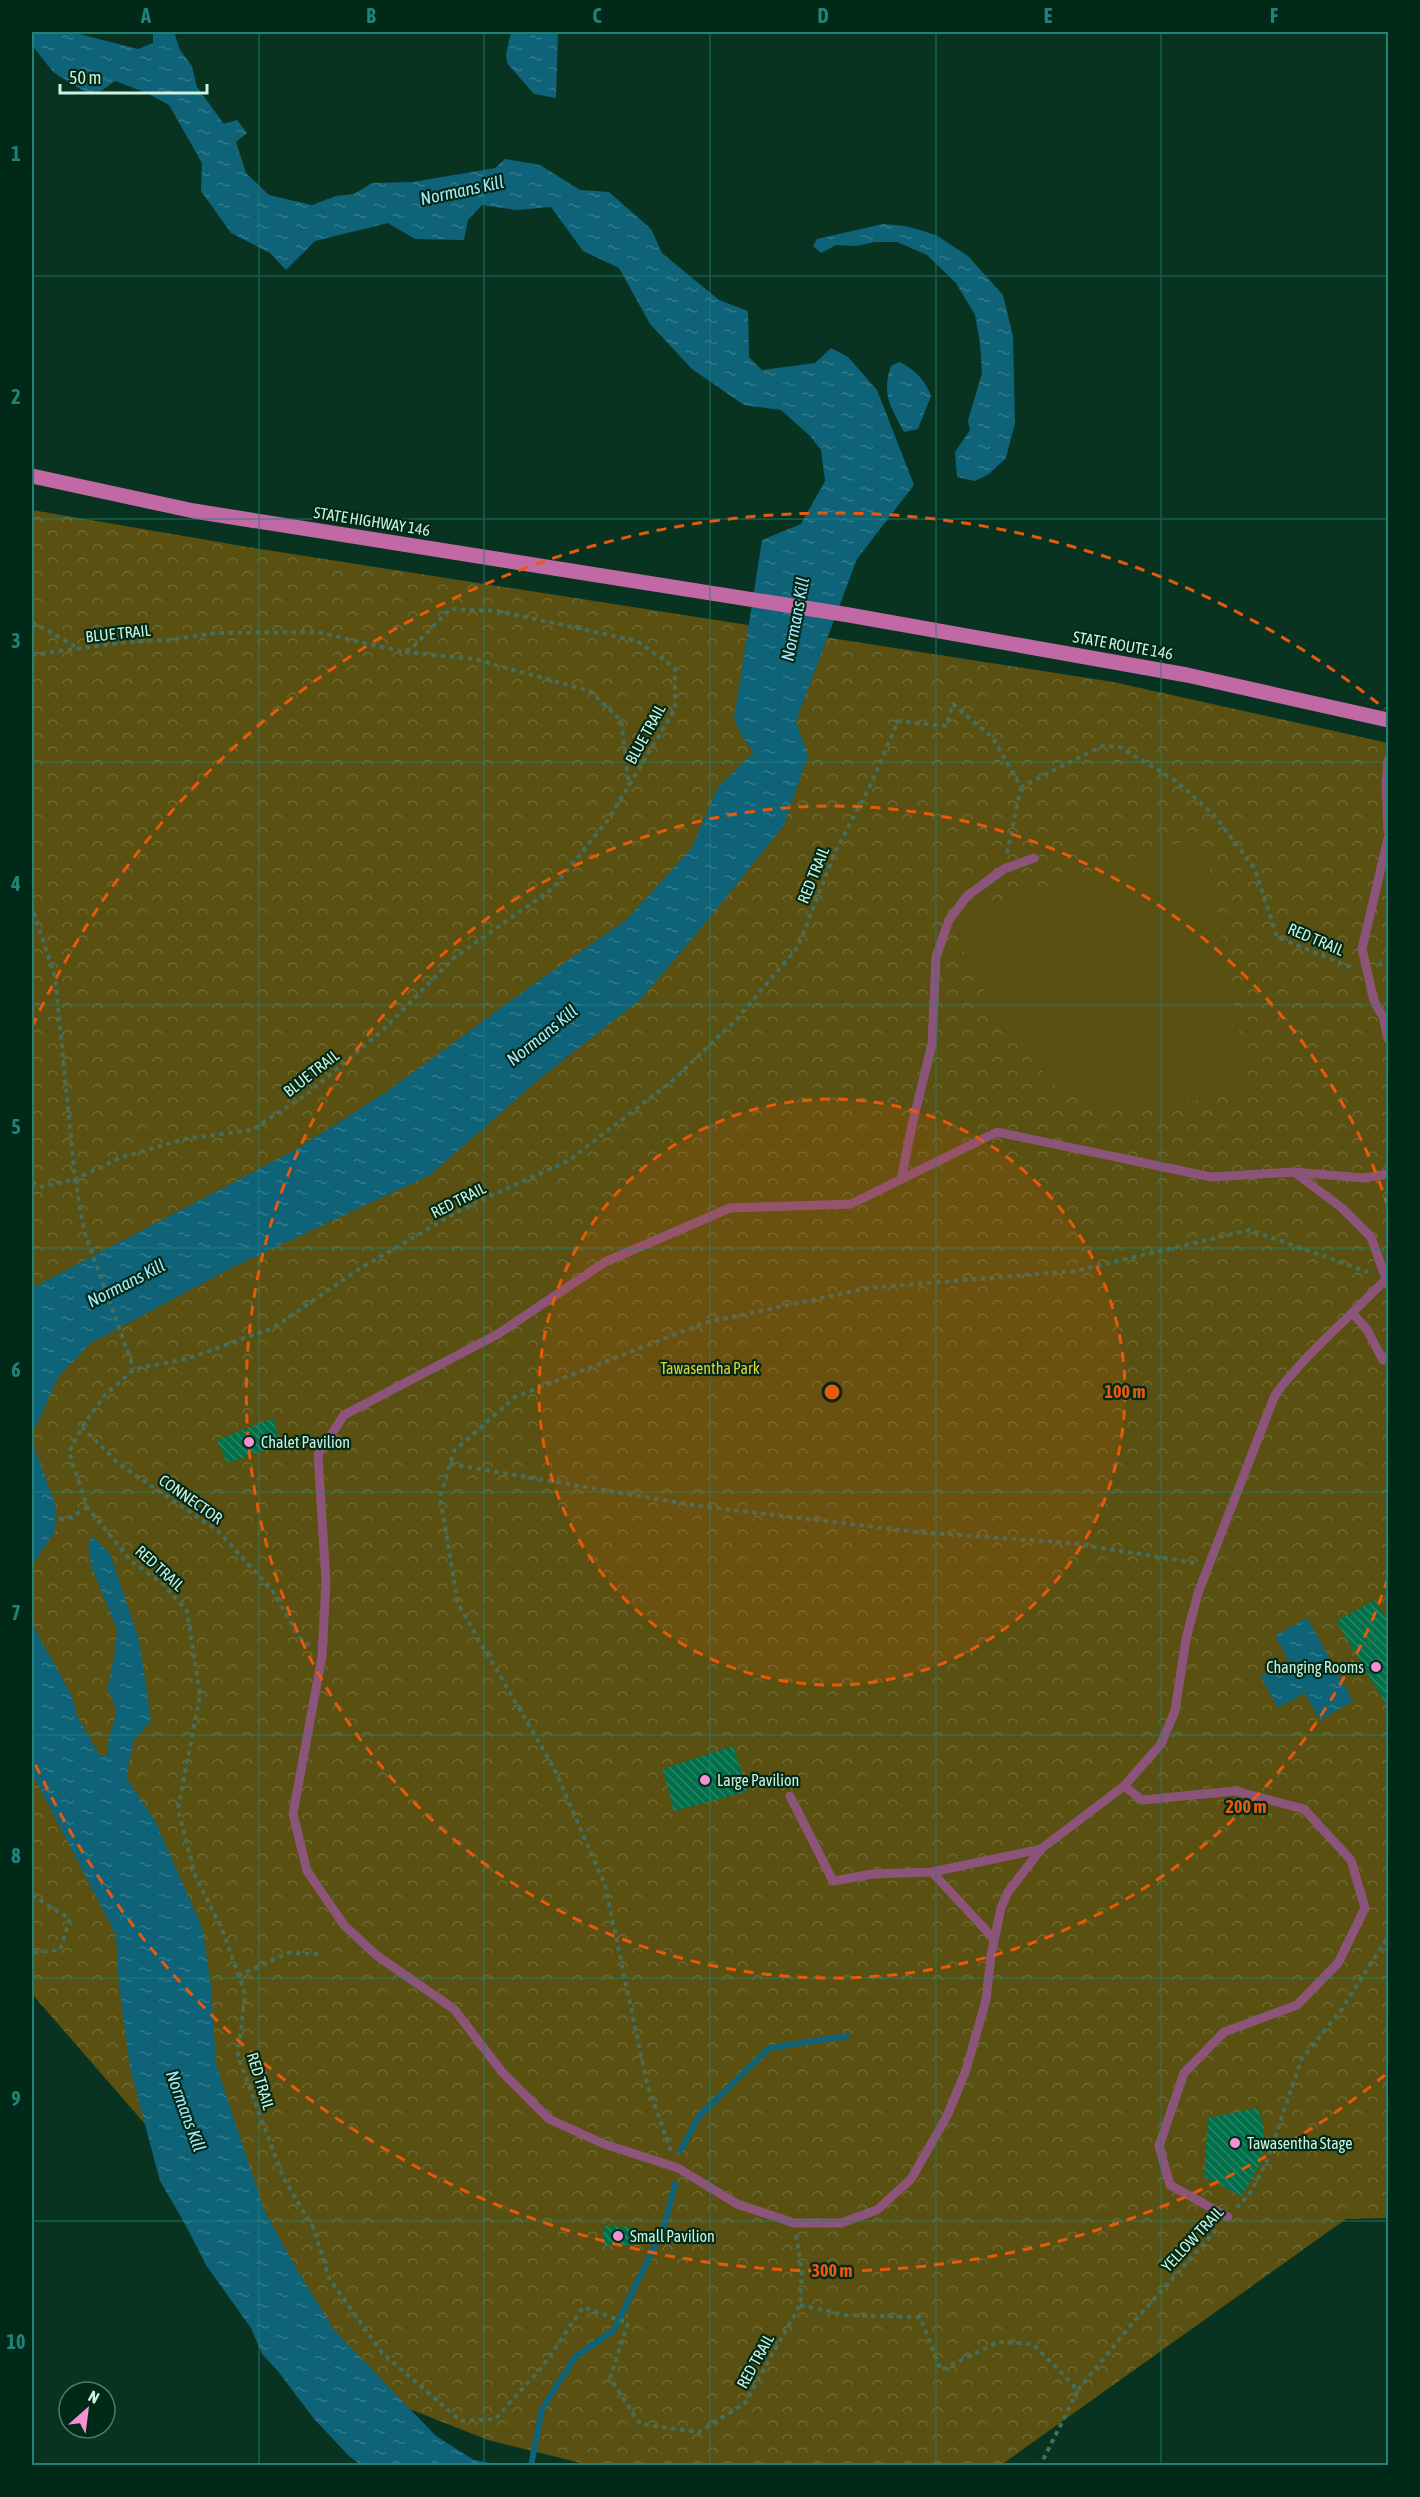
<svg xmlns="http://www.w3.org/2000/svg" width="1420" height="2497" font-family="'Asap Condensed',sans-serif">
<defs>
<pattern id="forest-crowns" width="20" height="18" patternUnits="userSpaceOnUse" patternTransform="scale(1.5)"><rect width="20" height="18" fill="#595011"/><path d="M2 6a3 3 0 1 1 6 0M12 15a3 3 0 1 1 6 0" fill="none" stroke="#706a33"/></pattern>
<pattern id="water-ripples" width="26" height="14" patternUnits="userSpaceOnUse" patternTransform="scale(1.5)"><rect width="26" height="14" fill="#0f6378"/><path d="M2 4q2-2 4 0t4 0M15 11q2-2 4 0t4 0" fill="none" stroke="#317a8b"/></pattern>
<pattern id="building-back-hatch" width="6" height="6" patternUnits="userSpaceOnUse" patternTransform="scale(1.5)"><rect width="6" height="6" fill="#01704a"/><path d="M-1 5l2 2M0 0l6 6M5-1l2 2" fill="none" stroke="#258564"/></pattern>
</defs>
<rect width="100%" height="100%" fill="#093321"/>
<path fill="url(#forest-crowns)" d="M32,510l216,37 865,135 275,61v1475l-42,1 -345,246h-412l-101,-25 -104,-41 -352,-405z"/>
<path fill="#595011" d="M1187,840l20,13 43,240 -83,11 -69,1 -38,-15 -55,-58 -44,-85 -4,-30z"/>
<g fill="url(#water-ripples)">
<path d="M32,32h39l67,17 15,-6v-11h21l6,18 12,16 5,21 27,37 13,-4 10,13 -11,9 10,31 23,22 43,10 24,-9 18,-2 18,-11 41,-1 82,-14 10,-9 35,6 40,25 29,2 42,37 11,24 57,47 29,11 1,46 13,13 53,-7 16,-15 17,9 29,33 37,95 -57,74 -61,162 12,34 -24,70 -76,95 -67,79 -103,81 -108,95 -197,92 -142,76 -33,34 -26,58v-147l263,-138 91,-58 145,-106 95,-66 65,-71 27,-62 36,-35 -12,-15 -8,-18 28,-179 39,-16 24,-43 -4,-31 -11,-14 -29,-26 -37,-5 -52,-36 -42,-45 -31,-56 -36,-17 -32,-44 -35,3 -34,-5 -14,15 -4,20 -49,-1 -27,-16 -73,18 -29,29 -16,-17 -39,-20 -30,-42 1,-28 -33,-58 -22,-12 -32,-12 -14,10 -13,3 -35,-22 -21,-27z"/>
<path d="M511,32h47l-2,66 -22,-4 -27,-31 -1,-9z"/>
<path d="M883,224l23,2 30,9 32,21 35,39 10,41 2,87 -9,35 -17,16 -14,7 -18,-4 -2,-25 15,-22 -2,-9 14,-48 -2,-30 -5,-28 -19,-32 -29,-28 -30,-13h-22l-19,4 -20,-1 -15,8 -8,-7 4,-7z"/>
<path d="M899,362c17,8 25,17 32,34l-13,33 -14,3c-13,-25 -23,-38 -13,-66z"/>
<path d="M32,1442l23,61v28l-23,35z"/>
<path d="M93,1536l17,18 29,85 12,82 -17,19 -8,37 29,44 47,106 9,59 5,78 48,146 32,58 38,62 102,106 38,24 28,5h-141l-11,-8 -35,-37 -38,-50 -15,-16 -11,-26 -45,-63 -22,-43 -24,-41 -30,-113 -11,-82 -3,-51 -84,-162v-149l40,72 5,20 23,40 8,-1c0,-8 0,-17 3,-24 6,-20 8,-22 -4,-40l8,-38 2,-24 -26,-63 -3,-22z"/>
<path d="M1307,1618l46,83 -33,19 -15,-27 -27,15 -17,-31 28,-16 -14,-25z"/>
</g>
<g fill="none" stroke-linecap="round" stroke-linejoin="round">
<g stroke="#0f6378" stroke-width="6">
<path d="M681,2150l18,-34 70,-68 78,-12"/>
<path d="M531,2466l11,-57 33,-52 39,-27 50,-103 11,-43"/>
</g>
</g>
<g fill="url(#building-back-hatch)">
<path d="M273,1418l8,27 -54,18 -10,-23z"/>
<path d="M1375,1600l14,24v85l-53,-88z"/>
<path d="M733,1746l15,45 -74,20 -11,-42z"/>
<path d="M1257,2108l7,19 -2,33 -20,36 -38,-19 4,-59z"/>
<path d="M603,2226l29,1 1,18h-30z"/>
</g>
<g fill="none" stroke-linecap="round" stroke-linejoin="round">
<g stroke="#466e5c" stroke-width="4" stroke-dasharray="4.5 4.5" stroke-linecap="butt">
<path d="M32,622l46,26"/>
<path d="M405,652l69,7 116,32 31,29 8,66"/>
<path d="M32,655l95,-13 41,-2 48,-7 101,-1 87,20 9,-5 37,-38 48,2 139,30 38,27v41l-67,111 -56,69 -98,69 -70,71 -77,65 -55,36 -67,9 -63,18 -47,22 -20,-202 -23,-71"/>
<path d="M1007,853l14,-66"/>
<path d="M1378,965l10,-4"/>
<path d="M32,1182l10,5 33,-8 10,55 49,135"/>
<path d="M82,1427l38,38 97,65 55,60 27,47 11,9"/>
<path d="M450,1464l249,42 217,26 155,11 124,20"/>
<path d="M59,1519l13,-2 15,-10"/>
<path d="M32,1895l38,24 -10,31 -28,3"/>
<path d="M238,1976l50,-23 34,1"/>
<path d="M671,2151l-24,-68 -42,-198 -51,-117 -96,-164 -18,-107 14,-46 61,-54 189,-74 164,-35 207,-17 175,-41 118,42"/>
<path d="M1237,2208l14,-16 16,-31 34,-101 40,-50 47,-73"/>
<path d="M796,2235l6,36 -2,34 -55,98 -46,29 -59,-8 -30,-46 18,-55 -45,-16 -40,59 -48,53 -34,2 -79,-68 -53,-75 -15,-49 -31,-52 -45,-121 7,-63 -23,-64 -27,-54 -17,-66 22,-114 -13,-84 -24,-27 -32,-23 -44,-54 -18,-55 13,-25 22,-31 30,-27 52,-10 87,-31 86,-59 107,-62 102,-46 103,-79 65,-62 62,-73 37,-95 35,-66 28,-65 48,5 7,-22 40,34 28,49 81,-41 18,1 56,34 39,35 40,53 22,68 76,31"/>
<path d="M800,2305l46,10 74,2 21,53 57,-28 35,2 45,46 -38,76"/>
<path d="M1078,2390l53,-65 88,-98"/>
</g>
<g stroke="#8b5478" stroke-width="9">
<path d="M1388,760l-2,25 2,46"/>
<path d="M1388,838l-26,111 12,52 9,16 5,22"/>
<path d="M1294,1172l70,6 24,-4"/>
<path d="M901,1179l12,-58 19,-77 4,-87 13,-37 18,-24 37,-27 30,-11"/>
<path d="M1388,1275l-2,4c-37,39 -79,73 -111,116l-77,198 -12,46 -11,72 -14,33 -37,42 -83,63 -33,43 -7,16 -10,47 -5,45 -20,70 -19,46 -36,63 -34,31 -36,13h-47l-57,-19 -59,-36 -74,-24 -55,-25 -47,-47 -48,-63 -78,-54 -32,-30 -37,-54 -14,-57 29,-158 4,-74 -8,-127 26,-40 154,-81 107,-72 125,-54 121,-4 146,-72 214,45 83,-5 48,36 29,29 15,42 2,6"/>
<path d="M1353,1314l13,14 17,32 5,-4"/>
<path d="M1124,1786l18,14 93,-9 69,18 47,51 14,48 -27,55 -41,42 -73,27 -40,41 -25,73 11,39 58,32"/>
<path d="M790,1796l43,85 40,-7 59,-2 109,-23"/>
<path d="M932,1872l62,67"/>
</g>
<path stroke="#c069a4" stroke-width="15" d="M32,476l162,35 655,104 338,60 201,45"/>
</g>
<path fill="none" stroke="#228279" stroke-width="1.5" stroke-opacity="0.55" d="M259,32v2434M484,32v2434M710,32v2434M936,32v2434M1161,32v2434M32,276h1356M32,519h1356M32,762h1356M32,1005h1356M32,1248h1356M32,1492h1356M32,1735h1356M32,1978h1356M32,2221h1356"/>
<circle cx="832" cy="1392" r="293" fill="#e8590c" fill-opacity=".12"/>
<g fill="none" stroke="#e8590c" stroke-width="3" stroke-dasharray="10 8">
<circle cx="832" cy="1392" r="293"/>
<path d="M1388 1578A586 586 0 1 1 1388 1206"/>
<path d="M1385 2075A879 879 0 0 1 32 1757M32 1027A879 879 0 0 1 1385 709"/>
</g>
<g fill="#f491d3" stroke="#002918" stroke-width="2">
<circle cx="249" cy="1442" r="6"/>
<circle cx="1376" cy="1667" r="6"/>
<circle cx="705" cy="1780" r="6"/>
<circle cx="1235" cy="2143" r="6"/>
<circle cx="618" cy="2236" r="6"/>
</g>
<g text-anchor="middle" dominant-baseline="central" stroke-width="4.5" stroke-linejoin="round" paint-order="stroke">
<g font-size="16" fill="#cdf2dd" stroke="#002918">
<text transform="translate(372 521) rotate(9)">STATE HIGHWAY 146</text>
<text transform="translate(118 633) rotate(-6)">BLUE TRAIL</text>
<text transform="translate(1123 645) rotate(10)">STATE ROUTE 146</text>
<text transform="translate(645 734) rotate(-61)">BLUE TRAIL</text>
<text transform="translate(813 875) rotate(-68)">RED TRAIL</text>
<text transform="translate(1316 939) rotate(23)">RED TRAIL</text>
<text transform="translate(311 1073) rotate(-38)">BLUE TRAIL</text>
<text transform="translate(458 1200) rotate(-27)">RED TRAIL</text>
<text transform="translate(191 1499) rotate(35)">CONNECTOR</text>
<text transform="translate(160 1568) rotate(42)">RED TRAIL</text>
<text transform="translate(261 2081) rotate(73)">RED TRAIL</text>
<text transform="translate(1192 2239) rotate(-47)">YELLOW TRAIL</text>
<text transform="translate(755 2361) rotate(-61)">RED TRAIL</text>
</g>
<g font-size="16" fill="#e6d033" stroke="#002918">
<text x="710" y="1368">Tawasentha Park</text>
</g>
<g font-size="16" fill="#cdf2dd" stroke="#002918" text-anchor="start">
<text x="261" y="1442">Chalet Pavilion</text>
<text x="1364" y="1667" text-anchor="end">Changing Rooms</text>
<text x="717" y="1780">Large Pavilion</text>
<text x="1247" y="2143">Tawasentha Stage</text>
<text x="630" y="2236">Small Pavilion</text>
</g>
<g font-size="18" font-style="italic" fill="#abe6fa" stroke="#002918">
<text transform="translate(462 190) rotate(-12)">Normans Kill</text>
<text transform="translate(795 619) rotate(-79)">Normans Kill</text>
<text transform="translate(542 1035) rotate(-39)">Normans Kill</text>
<text transform="translate(126 1283) rotate(-27)">Normans Kill</text>
<text transform="translate(186 2111) rotate(70)">Normans Kill</text>
</g>
</g>
<circle cx="832" cy="1392" r="9" fill="#e8590c" stroke="#002918" stroke-width="3"/>
<g font-size="18" text-anchor="middle" font-weight="bold" fill="#e8590c" stroke="#002918" stroke-width="4.5" stroke-linejoin="round" paint-order="stroke">
<text x="1125" y="1398">100 m</text>
<text x="1246" y="1813">200 m</text>
<text x="832" y="2277">300 m</text>
</g>
<rect width="1420" height="2497" fill="none" stroke="#002918" stroke-width="66"/>
<g transform="translate(87 2410) rotate(28)"><circle r="28" fill="#002918" stroke="#527967" stroke-width="1.5"/>
<path d="M0-4.5L10 22L0 15L-10 22Z" fill="#f491d3"/>
<text y="-9" font-size="16" font-weight="bold" text-anchor="middle" fill="#cdf2dd">N</text>
</g>
<path d="M60 84v9h147v-9" fill="none" stroke="#cdf2dd" stroke-width="3"/>
<text x="69" y="84" font-size="18" fill="#cdf2dd" stroke="#002918" stroke-width="4.5" paint-order="stroke">50 m</text>
<rect x="33" y="33" width="1354" height="2431" fill="none" stroke="#228279" stroke-width="2"/>
<g font-size="20" text-anchor="middle" font-weight="bold" fill="#228279">
<text x="146" y="23">A</text>
<text x="371" y="23">B</text>
<text x="597" y="23">C</text>
<text x="823" y="23">D</text>
<text x="1048" y="23">E</text>
<text x="1274" y="23">F</text>
<text x="16" y="161">1</text>
<text x="16" y="404">2</text>
<text x="16" y="648">3</text>
<text x="16" y="891">4</text>
<text x="16" y="1134">5</text>
<text x="16" y="1377">6</text>
<text x="16" y="1620">7</text>
<text x="16" y="1863">8</text>
<text x="16" y="2106">9</text>
<text x="16" y="2349">10</text>
</g>
</svg>
